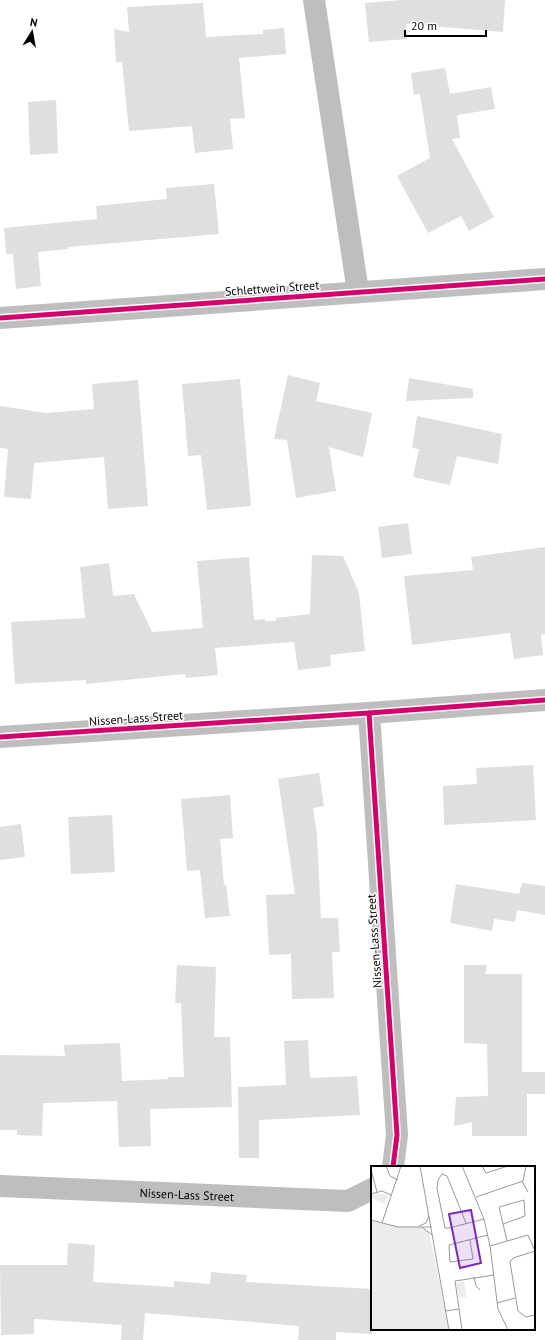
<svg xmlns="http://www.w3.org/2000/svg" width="545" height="1340" font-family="'PT Sans',sans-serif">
<rect width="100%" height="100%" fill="#fff"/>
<g fill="#dfdfdf">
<path d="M402,0h103l-2,32 -97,-8 1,15 -38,3 -4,-39z"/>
<path d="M203,3l3,34 57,-3v-4l21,-2 2,26 -47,4 6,60 -15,1 3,30 -38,4 -3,-27 -63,5 -7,-69h-6l-2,-33 15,3 -2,-25z"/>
<path d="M445,68l5,26 41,-7 4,22 -38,6 3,23 -8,1 42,78 -25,14 -8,-15 -33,17 -31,-57 33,-18 -10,-64 -6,1 -3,-22z"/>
<path d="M56,100l2,53 -28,2 -2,-53z"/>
<path d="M214,184l5,50 -151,13v2l-30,3 3,34 -25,3 -3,-35h-7l-2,-26 93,-9 -1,-13 71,-7 -1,-11z"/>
<path d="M288,375l32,8 -4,18 56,12 -9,44 -34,-10 7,44 -40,7 -9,-58 -13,-1z"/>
<path d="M409,378l64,11v9l-67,3z"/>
<path d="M240,379l11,127 -44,4 -6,-55 -13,1 -6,-72z"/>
<path d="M138,380l10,126 -40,3 -4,-52 -70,6 -3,36 -27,-2 4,-48 -8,-1v-42l46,7 48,-4 -2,-25z"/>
<path d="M417,416l85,18 -4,30 -41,-8 -7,29 -37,-8 6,-28 -7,-1z"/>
<path d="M408,523l4,31 -30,4 -4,-31z"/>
<path d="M545,547v87l-4,1 2,20 -29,4 -4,-26 -98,12 -8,-69 69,-6 -2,-13z"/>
<path d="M312,555l31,1 16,37 6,58 -35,4 1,11 -33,4 -4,-28 -79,6 3,27 -32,3 -1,-4 -99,10v-4l-71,4 -4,-62 74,-4 -5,-51 29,-4 4,33 21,-2 18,38 51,-4 -6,-67 52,-4 5,63 11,-1v2h11v-3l34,-4z"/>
<path d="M533,765l3,55 -92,5 -1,-39 34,-2 -1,-16z"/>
<path d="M319,773l5,33 -11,2 4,27 4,83h17l2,34h-8l2,46 -42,1 -1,-45 -22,1 -3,-60 29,-1 -17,-115z"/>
<path d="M230,795l3,43 -13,1 4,46h2l4,31 -25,2 -5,-48 -13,1 -6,-72z"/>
<path d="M112,815l3,57 -44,2 -3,-57z"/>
<path d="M21,824l4,33 -25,3v-33z"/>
<path d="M522,883l23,3v29l-28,-5 -2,12 -21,-3 -2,12 -42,-8 6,-39 63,10z"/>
<path d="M177,965l39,2 -2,70h16l2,70 -82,2 1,37 -32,1 -2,-46 -74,2 -1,33 -25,-1v-5h-17v-75l65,1 -1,-11 56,-2 2,38 46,-2v-2h16l-3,-74h-6z"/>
<path d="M464,965h23l-2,9h37v98h23v22h-18v42h-55v-14l-18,4 2,-29 32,-1 -1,-52 -23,-1z"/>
<path d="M308,1040l2,38 47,-2 3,39 -101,5v38h-20l-1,-71 48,-2 -2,-44z"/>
<path d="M68,1243l27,2 -2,37 81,5v-6l36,3 1,-12 36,3 -1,7 126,7v45l-36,-2v8h-38l1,-14 -154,-13 -2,27h-22l1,-15 -88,-6v15l-33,1 -1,-70h67z"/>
</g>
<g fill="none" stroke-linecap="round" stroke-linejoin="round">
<g stroke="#bebebe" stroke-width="22">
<path d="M314,0l44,292"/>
<path d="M0,318l545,-39"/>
<path d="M369,713l28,422 -4,32"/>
<path d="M0,737l369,-24 176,-13"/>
<path id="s1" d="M0,1186l348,15 24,-12"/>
</g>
<g stroke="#fff" stroke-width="8">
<g id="cycleway">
<path d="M0,318l545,-39"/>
<path d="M369,713l28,422 -4,32"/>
<path d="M0,737l369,-24 176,-13"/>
</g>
</g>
<use href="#cycleway" stroke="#d6006c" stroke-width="5"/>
</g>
<g text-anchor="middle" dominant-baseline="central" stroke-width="3" stroke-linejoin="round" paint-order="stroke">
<g font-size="12" fill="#000" stroke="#fff">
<text transform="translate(272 288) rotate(-4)">Schlettwein Street</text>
<text transform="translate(136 718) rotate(-4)">Nissen-Lass Street</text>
<text transform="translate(374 941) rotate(-94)">Nissen-Lass Street</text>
<text stroke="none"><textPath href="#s1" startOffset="187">Nissen-Lass Street</textPath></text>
</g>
</g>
<g transform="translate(371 1166)">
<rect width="164" height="164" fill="#fff"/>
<path d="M6,27l11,2 -3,9 -14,-6v-3zM0,54l27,7h24l7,4 20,99h-78zM93,115l2,16 -7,1 -3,-15z" fill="#ececec"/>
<path fill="none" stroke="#999" stroke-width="1" d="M15,0l4,10 8,4M49,0l29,164M91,0l22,53 6,27 8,63 10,21M111,0l4,7 22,-7M0,4l6,22M151,15l6,11M0,28l11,-3 9,4M105,31l47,-16 3,-15M0,54l27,7h34M11,57l19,-57M95,57l-19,-47 -5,-2 -4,6 -1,8 8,40h4l35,-9M132,58l22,-8 -1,-16 -25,7 8,34M48,60l7,-3 3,-7M51,61l10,8M99,74l3,19 -23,3 -1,-17 39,-10M119,80l38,-11 7,16M164,85l-22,7 -3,4 8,49 8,6 9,-2M103,111l2,9 4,4M126,137l18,-5M74,145l14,-2M91,164l-7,-49 39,-6"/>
<path fill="#7b2cbf" fill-opacity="0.15" stroke="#7b2cbf" stroke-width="2" d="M100,44l10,53 -21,5 -11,-54z"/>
<rect width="164" height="164" fill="none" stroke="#000" stroke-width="2"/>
</g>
<g transform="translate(32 32) rotate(11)" stroke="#ffffff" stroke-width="3" paint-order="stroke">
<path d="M0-3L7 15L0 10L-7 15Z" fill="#000000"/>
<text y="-6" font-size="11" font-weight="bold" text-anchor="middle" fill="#000000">N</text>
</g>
<path d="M405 30v6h81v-6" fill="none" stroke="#000000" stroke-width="2"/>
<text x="411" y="30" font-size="12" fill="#000000" stroke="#ffffff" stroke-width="3" paint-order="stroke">20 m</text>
</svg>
